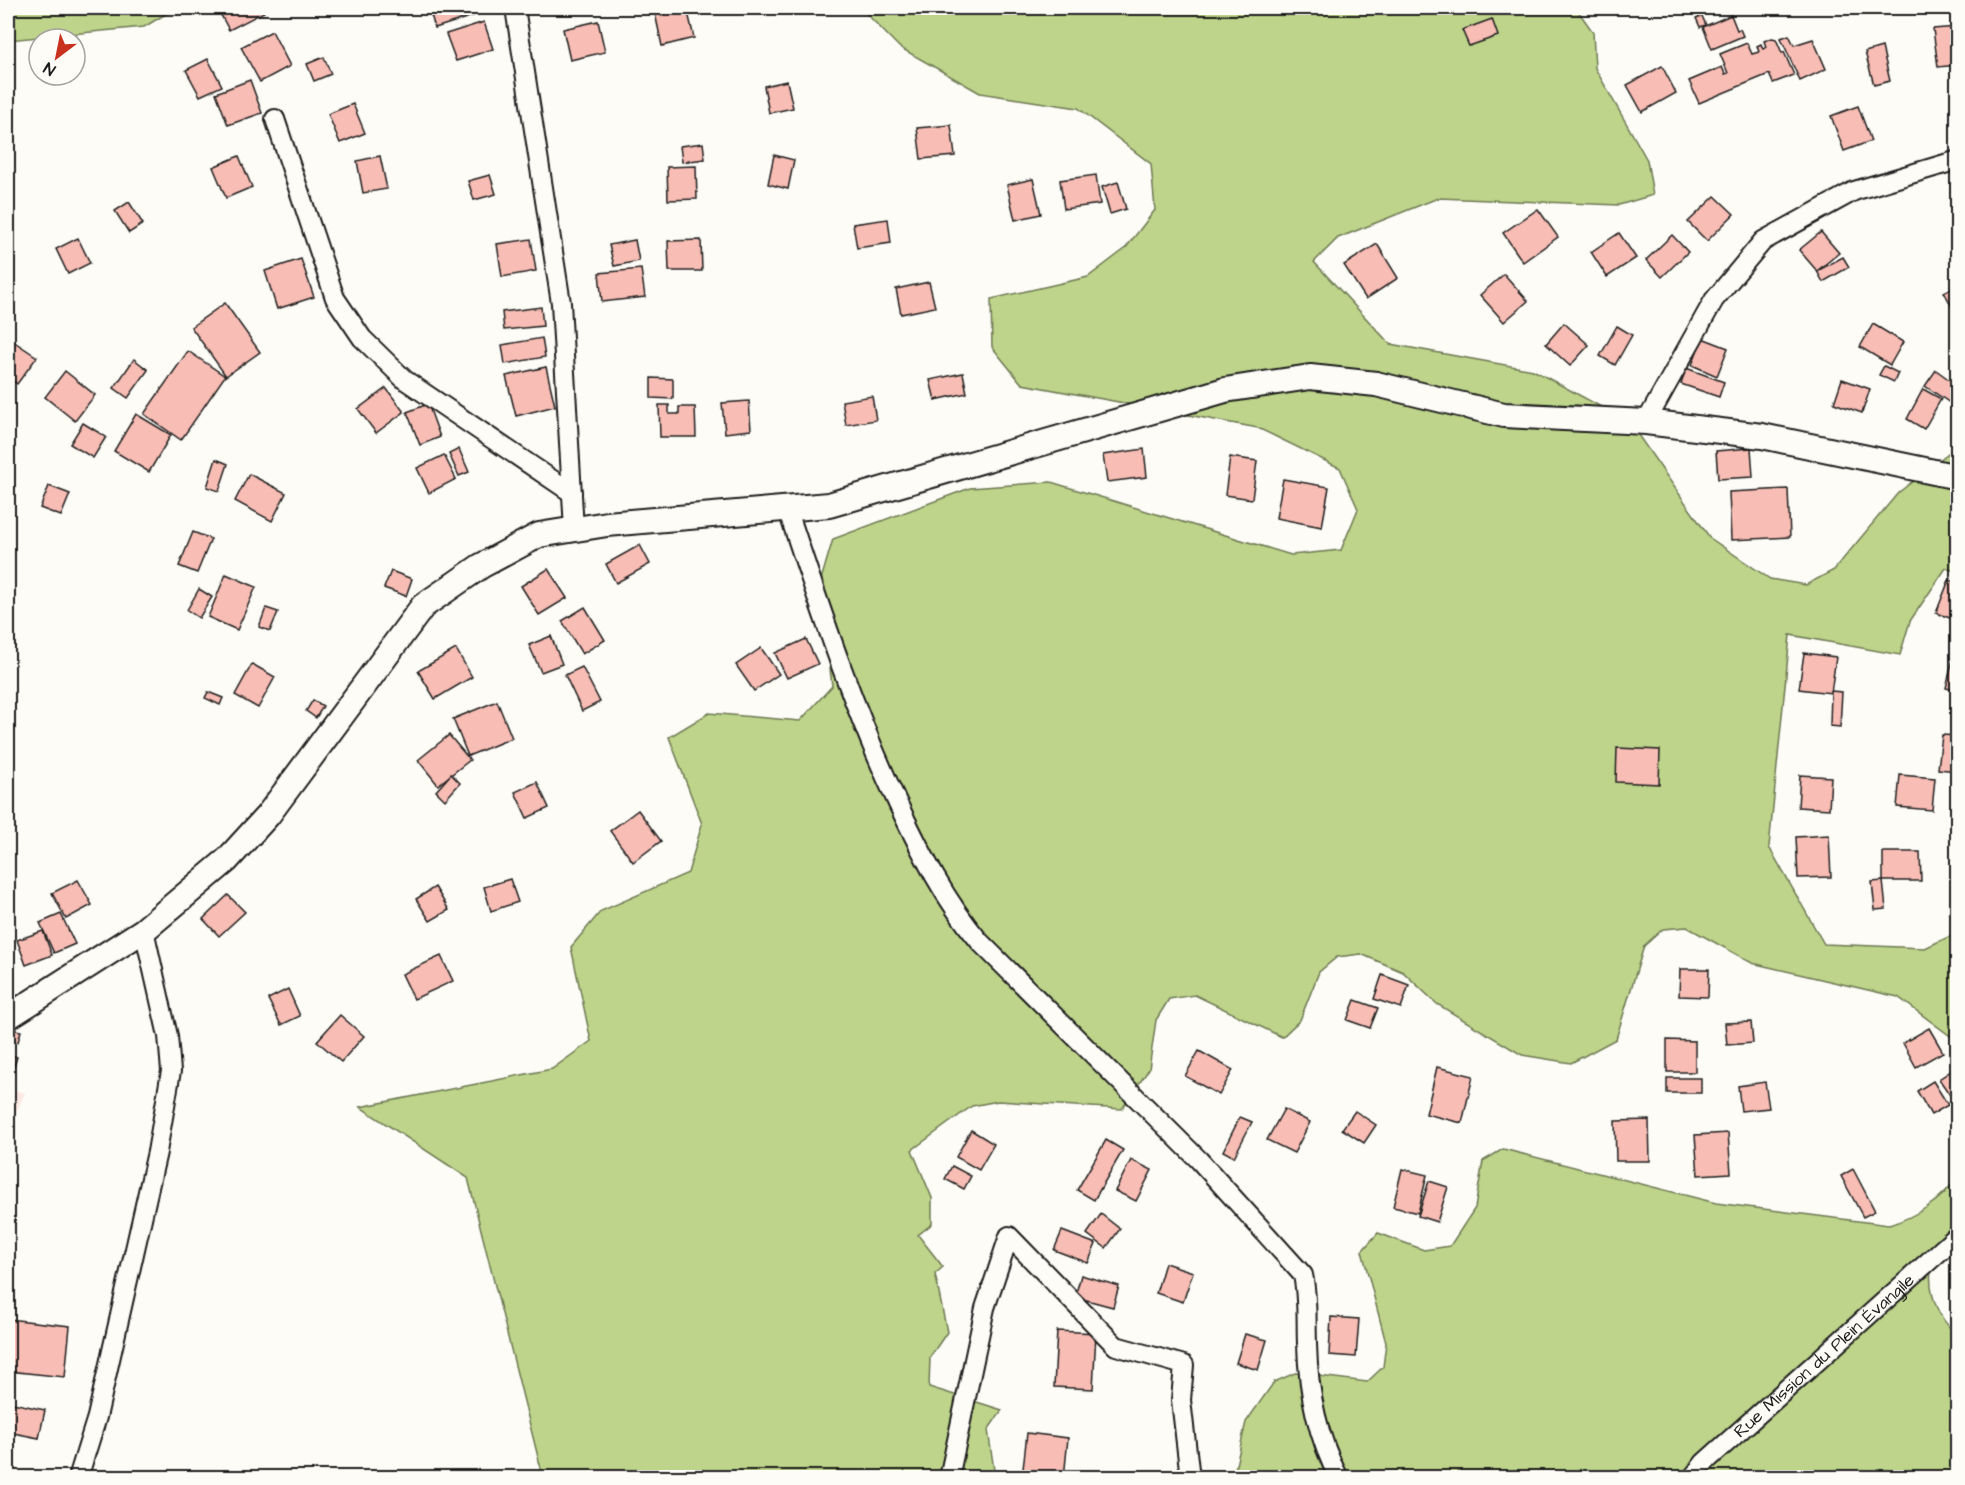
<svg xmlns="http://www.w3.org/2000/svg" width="1965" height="1485" font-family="'Architects Daughter',sans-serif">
<rect width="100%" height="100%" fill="#fdfcf7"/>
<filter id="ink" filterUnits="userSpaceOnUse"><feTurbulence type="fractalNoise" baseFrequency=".0167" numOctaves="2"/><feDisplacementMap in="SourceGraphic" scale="12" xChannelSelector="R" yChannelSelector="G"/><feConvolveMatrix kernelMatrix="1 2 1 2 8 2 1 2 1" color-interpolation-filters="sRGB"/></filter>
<g filter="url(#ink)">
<path fill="#fce9e3" d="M8,1088l17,5 -17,35z"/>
<g fill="#bed48a" stroke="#6d7853" stroke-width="1.5">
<path d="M8,8h168l-32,19 -136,13z"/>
<path d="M861,8h715l17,24 2,36 52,92 6,35 -34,10 -181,-7 -100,40 -24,24 76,82 143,26 96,52 81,116 60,41 36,6 28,-15 64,-77 59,-47v126l-11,-4 -36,53 -10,34 -110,-20 -21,212 55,97 101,4 32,-15v108l-59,-44 -146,-34 -65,-36 -24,2 -19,17 -28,93 -45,24 -49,-8 -85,-51 -34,-32 -42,-18 -24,3 -18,15 -19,48 -18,17 -87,-42 -26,4 -13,21 -7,49 -27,40 -124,-8 -26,5 -60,44 20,48v26l-14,11 25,32 -8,7 12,58 -17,25 -1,30 73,23 -14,20 6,40 11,7h-462l-75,-299 -108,-71 192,-38 39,-28 -20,-94 30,-36 87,-38 14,-49 -33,-87 40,-24 91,8 32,-35 -12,-103 13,-44 137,-51 81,-6 240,73 50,-5 17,-41 -18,-41 -82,-40 -236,-44 -30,-37 -1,-48 97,-22 37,-28 30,-39 -4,-46 -73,-56 -98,-15 -81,-46z"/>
<path d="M1503,1149l213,54 173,22c26,-8 53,-24 68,-48 0,14 3,29 0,42 -1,11 -14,21 -20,31 -14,28 -4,65 20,84v143l-724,1 13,-56 28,-40 21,-9 72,9 16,-15 3,-24 -24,-92 16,-18 46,17 26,-4 25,-38 8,-47z"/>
</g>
<g fill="#f8bdb4" stroke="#1c1c1c" stroke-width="1.5">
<path d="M236,8h26l2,4 -35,18 -8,-15z"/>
<path d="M453,8h24l2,6 -44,14 -4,-13z"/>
<path d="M678,8h9l7,30 -32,8 -7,-33z"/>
<path d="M1731,15l6,15 3,-1 3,7 -31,13 -9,-22z"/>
<path d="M1702,16l4,9 -6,2 -4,-9z"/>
<path d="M1492,19l6,17 -29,10 -7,-16z"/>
<path d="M598,21l7,31 -35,8 -7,-31z"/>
<path d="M484,22l9,27 -37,12 -10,-27z"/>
<path d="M1958,27v38l-20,2 -5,-38z"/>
<path d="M272,31l18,35 -30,16 -19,-35z"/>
<path d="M1789,35l5,10 19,-6 13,30 -26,12 -19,-43z"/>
<path d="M1772,38l4,1 6,14 2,-1 10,23 -21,8 -4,-9 -70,29 -10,-22 33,-14 3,7 3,-1 -8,-19 27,-11 5,11 7,-2 -2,-6 4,-2 2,5 3,-2 -2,-6z"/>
<path d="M1882,47l8,34 -16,4 -9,-33z"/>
<path d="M324,57l7,17 -17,7 -7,-17z"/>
<path d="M208,59l14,27 -22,10 -14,-26z"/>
<path d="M1662,66l14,27 -34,19 -15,-27z"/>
<path d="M250,80l12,33 -34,12 -12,-32z"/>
<path d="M787,81l6,27 -24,5 -5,-27z"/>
<path d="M353,104l12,29 -25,10 -12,-29z"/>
<path d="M1858,106l13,35 -27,10 -13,-35z"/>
<path d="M951,125l4,31 -34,3 -4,-31z"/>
<path d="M703,143l2,16 -23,3 -2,-16z"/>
<path d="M774,155l20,5 -6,29 -20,-5z"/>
<path d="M239,156l13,31 -26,11 -13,-31z"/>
<path d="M380,156l7,33 -24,4 -6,-32z"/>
<path d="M696,166l1,33 -29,1 -1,-33z"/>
<path d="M490,175l6,19 -22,6 -6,-19z"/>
<path d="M1096,175l4,29 -36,5 -4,-29z"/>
<path d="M1033,179l8,35 -26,6 -8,-35z"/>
<path d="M1118,182l8,27 -16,5 -8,-27z"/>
<path d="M1715,196l19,18 -27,27 -19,-19z"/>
<path d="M129,202l14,22 -14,9 -14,-22z"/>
<path d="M1538,209l20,28 -35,25 -20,-29z"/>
<path d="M888,219l3,24 -34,5 -4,-24z"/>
<path d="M1821,232l18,21 -22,18 -18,-21z"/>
<path d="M1619,233l17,25 -29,19 -16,-25z"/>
<path d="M1672,235l16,17 -26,25 -16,-17z"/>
<path d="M78,238l12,25 -22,11 -12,-25z"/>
<path d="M531,239l5,32 -34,6 -5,-33z"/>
<path d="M635,240l4,21 -25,5 -5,-21z"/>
<path d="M701,240l1,31h-33l-1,-30z"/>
<path d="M1377,244l21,34 -32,21 -22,-34z"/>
<path d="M1843,257l6,10 -26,15 -6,-11z"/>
<path d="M301,259l13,38 -37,12 -12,-38z"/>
<path d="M641,269l4,28 -43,5 -3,-29z"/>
<path d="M1504,274l24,27 -24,21 -24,-27z"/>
<path d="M929,282l6,25 -34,7 -5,-25z"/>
<path d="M1958,285v32l-14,-25z"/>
<path d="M225,303l35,49 -34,24 -35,-49z"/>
<path d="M541,307l2,19 -39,4 -2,-18z"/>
<path d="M1564,323l25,22 -19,21 -24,-22z"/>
<path d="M1873,324l30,18 -13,23 -30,-18z"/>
<path d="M1617,326l15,9 -17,30 -15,-9z"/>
<path d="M542,338l3,19 -40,7 -3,-19z"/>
<path d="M1702,338l26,10 -11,28 -25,-11z"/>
<path d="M13,341l24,16 -20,27 -9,-7v-28z"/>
<path d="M188,351l37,25 -44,64 -37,-26z"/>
<path d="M134,359l14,11 -20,28 -14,-10z"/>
<path d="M1884,366l14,7 -4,9 -15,-7z"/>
<path d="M546,367l9,39 -39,10 -10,-40z"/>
<path d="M1686,368l38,14 -5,15 -38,-13z"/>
<path d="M1936,370l22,16 -2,21 -31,-21z"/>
<path d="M65,371l30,24 -20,26 -30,-24z"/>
<path d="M963,373l4,20 -32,7 -5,-20z"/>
<path d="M651,378l22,1v20l-22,-1z"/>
<path d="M1842,379l28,10 -8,24 -28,-10z"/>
<path d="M386,388l18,24 -28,21 -18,-24z"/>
<path d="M1923,389l18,10 -17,30 -17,-10z"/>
<path d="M872,396l4,24 -30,5 -4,-24z"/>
<path d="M749,401l2,29 -26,3 -3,-30z"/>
<path d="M428,404l12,33 -20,8 -13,-33z"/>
<path d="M659,405h10v9h10v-7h16l1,30h-36z"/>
<path d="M136,414l35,21 -22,37 -35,-21z"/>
<path d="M83,423l23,14 -13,21 -23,-14z"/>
<path d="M1751,448l2,29 -35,2 -2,-28z"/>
<path d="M459,449l10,23 -10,4 -10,-22z"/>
<path d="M1144,449l3,28 -40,5 -4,-27z"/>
<path d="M444,455l12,24 -27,14 -12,-25z"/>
<path d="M1230,457l27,4 -5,38 -27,-4z"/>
<path d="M216,459l12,5 -9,27 -12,-4z"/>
<path d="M249,474l37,19 -14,28 -37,-20z"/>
<path d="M1283,479l46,8 -7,40 -46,-9z"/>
<path d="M49,486l21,8 -9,22 -21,-8z"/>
<path d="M1788,489l2,48 -59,3 -2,-48z"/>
<path d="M193,532l18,7 -14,34 -18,-7z"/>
<path d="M640,545l10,19 -34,19 -10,-19z"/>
<path d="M548,569l19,29 -28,17 -18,-29z"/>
<path d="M391,571l21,8 -6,17 -22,-8z"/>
<path d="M226,574l30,13 -19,43 -29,-13z"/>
<path d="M1949,580l9,3v38l-22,-8z"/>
<path d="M199,589l13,8 -13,21 -12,-8z"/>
<path d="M585,607l20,33 -23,14 -20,-33z"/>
<path d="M266,608l12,4 -8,19 -11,-4z"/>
<path d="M551,636l11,28 -21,8 -12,-27z"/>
<path d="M806,639l12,25 -31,14 -12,-25z"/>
<path d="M761,648l18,26 -25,17 -18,-26z"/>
<path d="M456,649l16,28 -37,22 -17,-28z"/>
<path d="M1955,650l3,1v40l-12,-3z"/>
<path d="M1804,653l32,4 -5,36 -32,-4z"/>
<path d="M252,664l23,13 -17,31 -23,-13z"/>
<path d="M582,667l18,35 -18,9 -17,-36z"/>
<path d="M1831,691l11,1 -2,35 -10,-1z"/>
<path d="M208,692l15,6 -3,7 -15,-7z"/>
<path d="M313,700l10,6 -7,12 -10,-7z"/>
<path d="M497,701l15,37 -44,18 -15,-37z"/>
<path d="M449,735l21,25 -32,25 -20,-25z"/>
<path d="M1942,735l16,1v35l-20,-2z"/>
<path d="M1617,748l43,2 -1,34 -43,-2z"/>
<path d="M451,774l9,9 -15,17 -9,-9z"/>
<path d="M1800,775l31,2 -2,32 -31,-2z"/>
<path d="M1900,775l35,3 -3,32 -35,-3z"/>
<path d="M537,782l12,26 -22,10 -12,-26z"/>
<path d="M638,810l23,31 -28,21 -23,-31z"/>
<path d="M1829,835l2,42 -33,1 -2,-41z"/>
<path d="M1883,852h37l1,29h-38z"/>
<path d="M510,879l8,23 -27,9 -7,-24z"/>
<path d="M78,880l14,25 -26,14 -14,-26z"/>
<path d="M1883,881l3,28 -11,1 -3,-28z"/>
<path d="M435,887l14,23 -19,11 -14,-22z"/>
<path d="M228,895l17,17 -26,24 -16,-17z"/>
<path d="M61,914l14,30 -21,9 -14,-30z"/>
<path d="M43,931l9,24 -26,10 -9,-25z"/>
<path d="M441,956l12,25 -39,18 -12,-25z"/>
<path d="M1680,969h29l-1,28 -29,-1z"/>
<path d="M1382,975l27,10 -8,23 -27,-9z"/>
<path d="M288,989l12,27 -19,9 -13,-26z"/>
<path d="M1355,1000l23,8 -8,20 -23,-8z"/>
<path d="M340,1015l24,21 -23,26 -24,-21z"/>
<path d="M1751,1022l2,21 -26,2 -2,-22z"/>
<path d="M1929,1028l14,24 -27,15 -13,-24z"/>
<path d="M11,1029l10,2 -3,11 -10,-2z"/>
<path d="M1667,1040l28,1v31h-28z"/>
<path d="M1199,1051l34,19 -14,25 -34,-19z"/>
<path d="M8,1054l9,3 -8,26 -1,-1z"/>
<path d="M1437,1067l36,9 -11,47 -36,-9z"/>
<path d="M1954,1069l4,5v21l-6,3 -13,-19z"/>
<rect x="1667" y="1078" width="34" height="15"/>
<path d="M1933,1081l15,24 -17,10 -14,-24z"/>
<path d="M1765,1082l4,26 -28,3 -3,-25z"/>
<path d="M1284,1109l26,13 -16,31 -27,-13z"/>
<path d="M1355,1111l21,14 -12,18 -22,-14z"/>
<path d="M1240,1117l12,5 -18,35 -11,-6z"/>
<path d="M1649,1120l1,41h-34l-1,-40z"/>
<path d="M971,1130l23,14 -15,26 -23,-13z"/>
<path d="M1728,1133l3,40 -33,2 -3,-40z"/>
<path d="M1106,1140l17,10 -29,50 -17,-10z"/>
<path d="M1131,1160l21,10 -16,31 -21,-10z"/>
<path d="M952,1166l19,10 -7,13 -19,-10z"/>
<path d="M1402,1169l25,6 -9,38 -25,-6z"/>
<path d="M1853,1169l22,42 -12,6 -22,-41z"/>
<path d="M1429,1181l19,6 -11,35 -19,-6z"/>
<path d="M1101,1214l19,15 -14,19 -19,-14z"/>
<path d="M1062,1231l34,13 -8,19 -34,-13z"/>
<path d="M1165,1263l28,9 -10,30 -27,-9z"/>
<path d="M1081,1275l38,11 -6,21 -38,-10z"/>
<path d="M1331,1317l28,2 -3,38 -27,-2z"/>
<path d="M8,1319l62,7 -5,51 -57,-6z"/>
<path d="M1057,1331l39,2 -3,56 -39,-2z"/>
<path d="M1245,1334l22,6 -9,30 -22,-7z"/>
<path d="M13,1403l32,7 -6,28 -31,-6z"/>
<path d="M1027,1433l41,5 -4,40h-42z"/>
</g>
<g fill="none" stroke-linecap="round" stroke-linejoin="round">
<g stroke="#1c1c1c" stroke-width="22">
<g id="minor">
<path d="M515,8l46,295 13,227"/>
<path d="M275,119l60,179 27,40 43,42 167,113"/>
<path d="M1646,422l68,-122 49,-59 91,-50 104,-31"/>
<path d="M787,508c34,102 66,201 112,298 24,50 45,93 81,136l219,218 104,115c5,23 3,45 4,69 1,47 10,92 32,134"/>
<path d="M78,1478l19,-61 60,-265 14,-81 -3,-35 -24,-106"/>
<path d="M949,1478l36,-170 24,-72 107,110 68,19 -3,35 9,78"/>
<path id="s1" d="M1692,1478l12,-15 254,-228"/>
</g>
</g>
<g stroke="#1c1c1c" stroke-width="28">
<path id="tertiary" d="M8,1017l136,-87 83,-70 41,-45 155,-209 58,-40 58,-31 68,-11 222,-19 396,-115 85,-13 66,7 128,31 142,7 116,14 196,41"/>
</g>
<use href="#minor" stroke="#fdfcf7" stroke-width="18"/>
<use href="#tertiary" stroke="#fdfcf7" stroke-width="24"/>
</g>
</g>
<g text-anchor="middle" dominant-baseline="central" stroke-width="4.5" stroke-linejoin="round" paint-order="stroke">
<g font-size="18" fill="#1c1c1c" stroke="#fdfcf7">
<text stroke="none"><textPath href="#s1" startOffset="180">Rue Mission du Plein Évangile</textPath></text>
</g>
</g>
<rect width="1965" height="1485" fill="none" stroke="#fdfcf7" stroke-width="30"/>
<rect x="15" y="15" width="1935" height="1455" fill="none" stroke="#1c1c1c" stroke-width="2" filter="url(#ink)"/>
<g transform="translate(57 57) rotate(212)"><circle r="28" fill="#fdfcf7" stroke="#a3a29f" stroke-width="1.5"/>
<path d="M0-4.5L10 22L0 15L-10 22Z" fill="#c8321e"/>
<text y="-9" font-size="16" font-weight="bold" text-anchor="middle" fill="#1c1c1c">N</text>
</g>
</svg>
